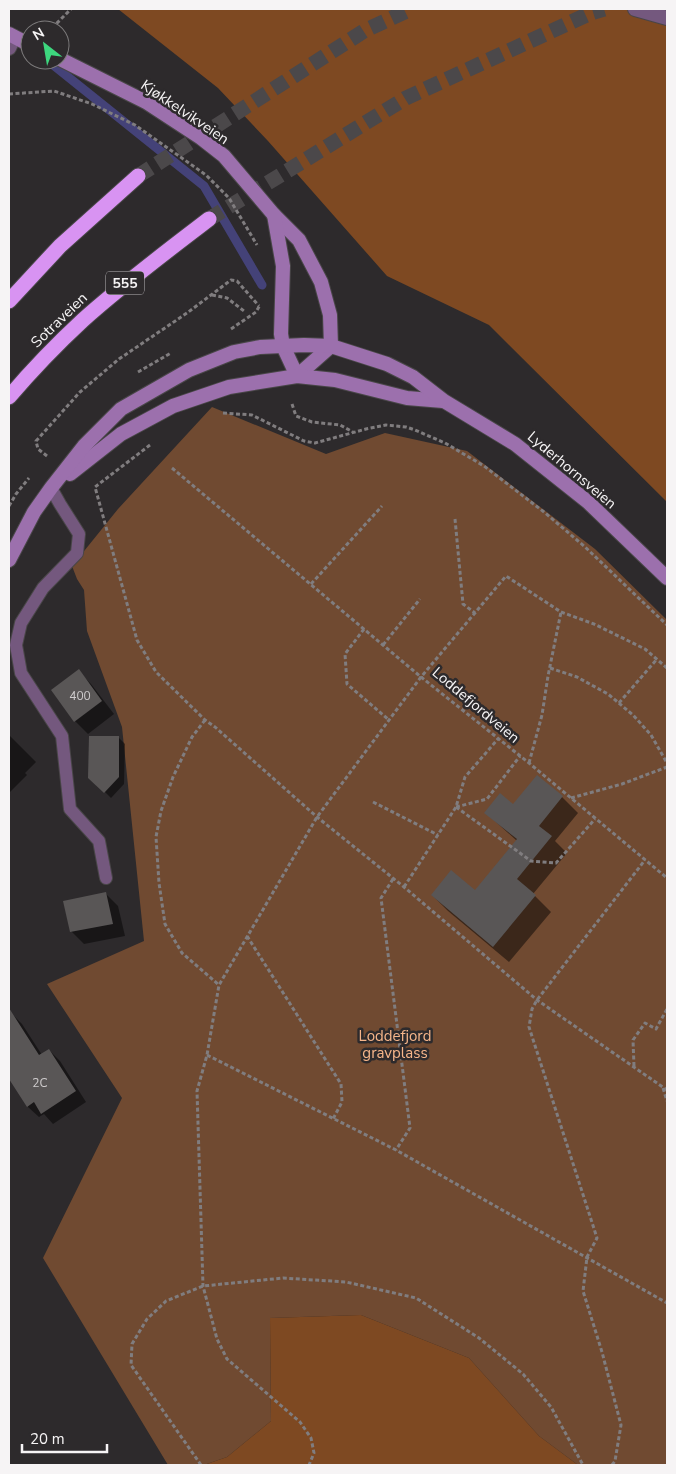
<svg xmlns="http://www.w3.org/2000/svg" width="676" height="1474" font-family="'Nunito Sans',sans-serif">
<rect width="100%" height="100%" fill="#2d2a2c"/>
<path fill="#704a31" d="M212,407l114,47 59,-21 82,18 128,98 72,71v845h-89l-39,-29 -70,-78 -108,-43 -91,3 1,103 -44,36 -23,8h-36l-125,-207 79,-160 -75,-114 97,-43 -22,-214 -35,-96 -3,-41 -7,-11 -5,-13 46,-57z"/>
<g fill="#7e4922">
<path d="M118,9h549v493l-178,-177 -102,-49 -119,-135 -50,-53z"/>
<path d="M361,1315l108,43 70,78 39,29h-374l23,-8 44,-36 -1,-103z"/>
</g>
<g fill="#0007">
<path d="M78,671l13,13 23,30 -26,20 -13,-13z"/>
<path d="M9,735l27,27 -11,11 2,2 -18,18z"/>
<path d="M118,737l7,7 -1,40 -13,14 -21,-21z"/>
<path d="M537,777l25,20 16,16 -23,28 12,12 -34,41 18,18 -42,50 -61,-51 -16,-16 43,-3 42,-51 -31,-28 27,-7z"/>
<path d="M105,893l13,13 7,30 -41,8 -13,-13z"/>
<path d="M11,1013l11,11 20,31 7,-5 11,11 26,41 -33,22 -9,-10 -5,3 -11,-10 -14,-22 7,-5 -12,-20v-46z"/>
</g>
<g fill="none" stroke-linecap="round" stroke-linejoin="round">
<path stroke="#444278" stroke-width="9" d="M47,60l157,126 58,99"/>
</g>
<g fill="#595656">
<path d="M79,669l23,32 -28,21 -23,-32z"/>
<path d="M89,736h30v41l-15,16 -16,-15z"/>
<path d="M537,775l26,21 -24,30 13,10 -35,43 19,16 -43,52 -62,-52 20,-25 24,20 42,-51 -33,-26 16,-20 13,11z"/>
<path d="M106,892l7,32 -43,8 -7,-31z"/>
<path d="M9,1008l30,47 10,-6 27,42 -35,23 -7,-12 -7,5 -18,-28z"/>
</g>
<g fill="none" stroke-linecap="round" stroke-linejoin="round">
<g stroke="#4b484a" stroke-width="15" stroke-dasharray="15 8" stroke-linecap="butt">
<path d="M138,176l226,-145 47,-22"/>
<path d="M209,219l197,-121 185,-85 13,-4"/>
</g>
<g stroke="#494648" stroke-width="14">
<path id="service" d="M51,488l9,16 19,30 -2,19 -34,35 -22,35 -5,22 5,28 41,63 8,73 29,32 7,37"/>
</g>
<g stroke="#494648" stroke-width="16">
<g id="minor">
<path d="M635,9l32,9"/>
<path d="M9,48l5,-11"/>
</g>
</g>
<g stroke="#494648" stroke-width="16">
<g id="secondary">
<path d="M9,34l21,11"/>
<path d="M60,59l86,43 55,36 23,18 50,59 25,25 22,42 9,33 1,31"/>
<path d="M274,215l9,51 -2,68 2,12 14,30"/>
<path d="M297,376l34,-30"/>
<path d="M70,474l51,-40 52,-28 56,-19 68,-11 38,4 72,18 36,3"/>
<path d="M9,560l25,-48 17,-24 33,-42 37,-37 68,-39 45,-18 26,-5 44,-2 27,1 56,18 26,13 31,24 71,43 73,58 79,76"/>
</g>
</g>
<g stroke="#494648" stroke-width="17">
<g id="motorway">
<path d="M9,301l51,-55 78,-70"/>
<path d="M9,397c23,-27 48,-53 74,-77 40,-36 83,-68 126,-101"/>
</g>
</g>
<g stroke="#807d7f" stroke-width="3" stroke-dasharray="4 2.5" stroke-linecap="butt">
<path d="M52,28l19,-19"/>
<path d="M9,94l45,-3 38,13 43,21 71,50 23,23 28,47"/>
<path d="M212,295l15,3 17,13"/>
<path d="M231,329l25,-17 4,-7"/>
<path d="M138,372l33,-19"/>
<path d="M292,404l4,12 16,6 28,3 13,7"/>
<path d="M223,413l29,2 52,26 11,2 51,-14 20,-4 20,2 9,3 30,13 39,23 60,46 40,34 83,79"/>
<path d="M150,445l-55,42 42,153 19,32 49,48 10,7 102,90 87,70 133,113 130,90"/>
<path d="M47,456l-9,-7 -2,-8 44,-49 39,-33 68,-46 44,-33 6,1 22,25"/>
<path d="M172,468l249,209 -104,140 -98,168 -12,70 -10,36 6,195 14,53 10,20 73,63 11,16 3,15 -5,12"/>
<path d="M9,506l7,-12 13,-16"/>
<path d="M455,519l8,85 12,9"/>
<path d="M311,584l71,-78"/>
<path d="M364,629l-19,25 2,30 42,36"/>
<path d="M383,645l37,-46"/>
<path d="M550,668l27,9 31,17 25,21 18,20 16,28"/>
<path d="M667,668l-22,-19 -51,-25 -33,-12 -55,-36 -85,101 108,86 138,115"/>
<path d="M619,703l38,-44"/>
<path d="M205,720l-13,17 -19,40 -12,34 -5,26 3,46 6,41 17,29 37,32"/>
<path d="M529,763l13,-48 6,-39 13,-64"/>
<path d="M571,798l51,-14 45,-17"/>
<path d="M373,802l65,33"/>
<path d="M456,807l75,54 25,2 39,-44"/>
<path d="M456,807l31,-8 33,-43"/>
<path d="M393,879l-12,19 29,230 -14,22"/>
<path d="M404,887l52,-80 9,-30 33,-38"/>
<path d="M247,936l94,148 1,18 -9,17"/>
<path d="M207,1055l189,95 271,153"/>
<path d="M634,1066l-1,-26 12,-17 11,6 11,-20"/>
<path d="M663,1088l4,13"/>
<path d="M201,1465l-70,-100 1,-21 15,-25 19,-18 37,-15 80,-8 63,4 70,16 63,40 44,36 28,33 32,58"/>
<path d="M612,1465l3,-4 6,-36 -19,-73 -19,-61 4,-34 10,-19 -68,-211 3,-18 5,-9 108,-140"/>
</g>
<use href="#service" stroke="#74587e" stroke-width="12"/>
<use href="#minor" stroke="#74587e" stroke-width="14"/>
<use href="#secondary" stroke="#9c70ad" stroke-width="14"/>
<use href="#motorway" stroke="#d893f2" stroke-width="15"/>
</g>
<g text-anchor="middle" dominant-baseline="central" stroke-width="5" stroke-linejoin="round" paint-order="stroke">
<g font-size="12" fill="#cfcccd">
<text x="80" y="696">400</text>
<text x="40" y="1083">2C</text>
</g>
<rect fill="#2d2a2c" stroke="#bab7b9" stroke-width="1" x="106" y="271.5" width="38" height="23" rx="4"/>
<g font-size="14" font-weight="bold" fill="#f6f4f5">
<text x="125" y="283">555</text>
</g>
<g font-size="15" fill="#f6f4f5" stroke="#2d2a2c">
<text transform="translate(185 112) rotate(34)">Kjøkkelvikveien</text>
<text transform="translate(59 320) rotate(-44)">Sotraveien</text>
<text transform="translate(572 470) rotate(40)">Lyderhornsveien</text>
<text transform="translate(476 705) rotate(40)">Loddefjordveien</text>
</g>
<g font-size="15" fill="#f7b68a" stroke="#2d2a2c">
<text x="395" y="1036">Loddefjord<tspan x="395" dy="17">gravplass</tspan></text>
</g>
</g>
<rect width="676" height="1474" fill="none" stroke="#f6f4f5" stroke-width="20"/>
<g transform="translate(45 45) rotate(329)"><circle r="24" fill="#2d2a2c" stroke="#7d7b7c"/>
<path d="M0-4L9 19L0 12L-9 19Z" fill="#3dd77e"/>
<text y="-8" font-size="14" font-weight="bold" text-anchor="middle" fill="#f6f4f5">N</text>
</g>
<path d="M22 1444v8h85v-8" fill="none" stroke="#f6f4f5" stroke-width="2.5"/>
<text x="30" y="1444" font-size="15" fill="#f6f4f5" stroke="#2d2a2c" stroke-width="4" paint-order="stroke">20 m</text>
</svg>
